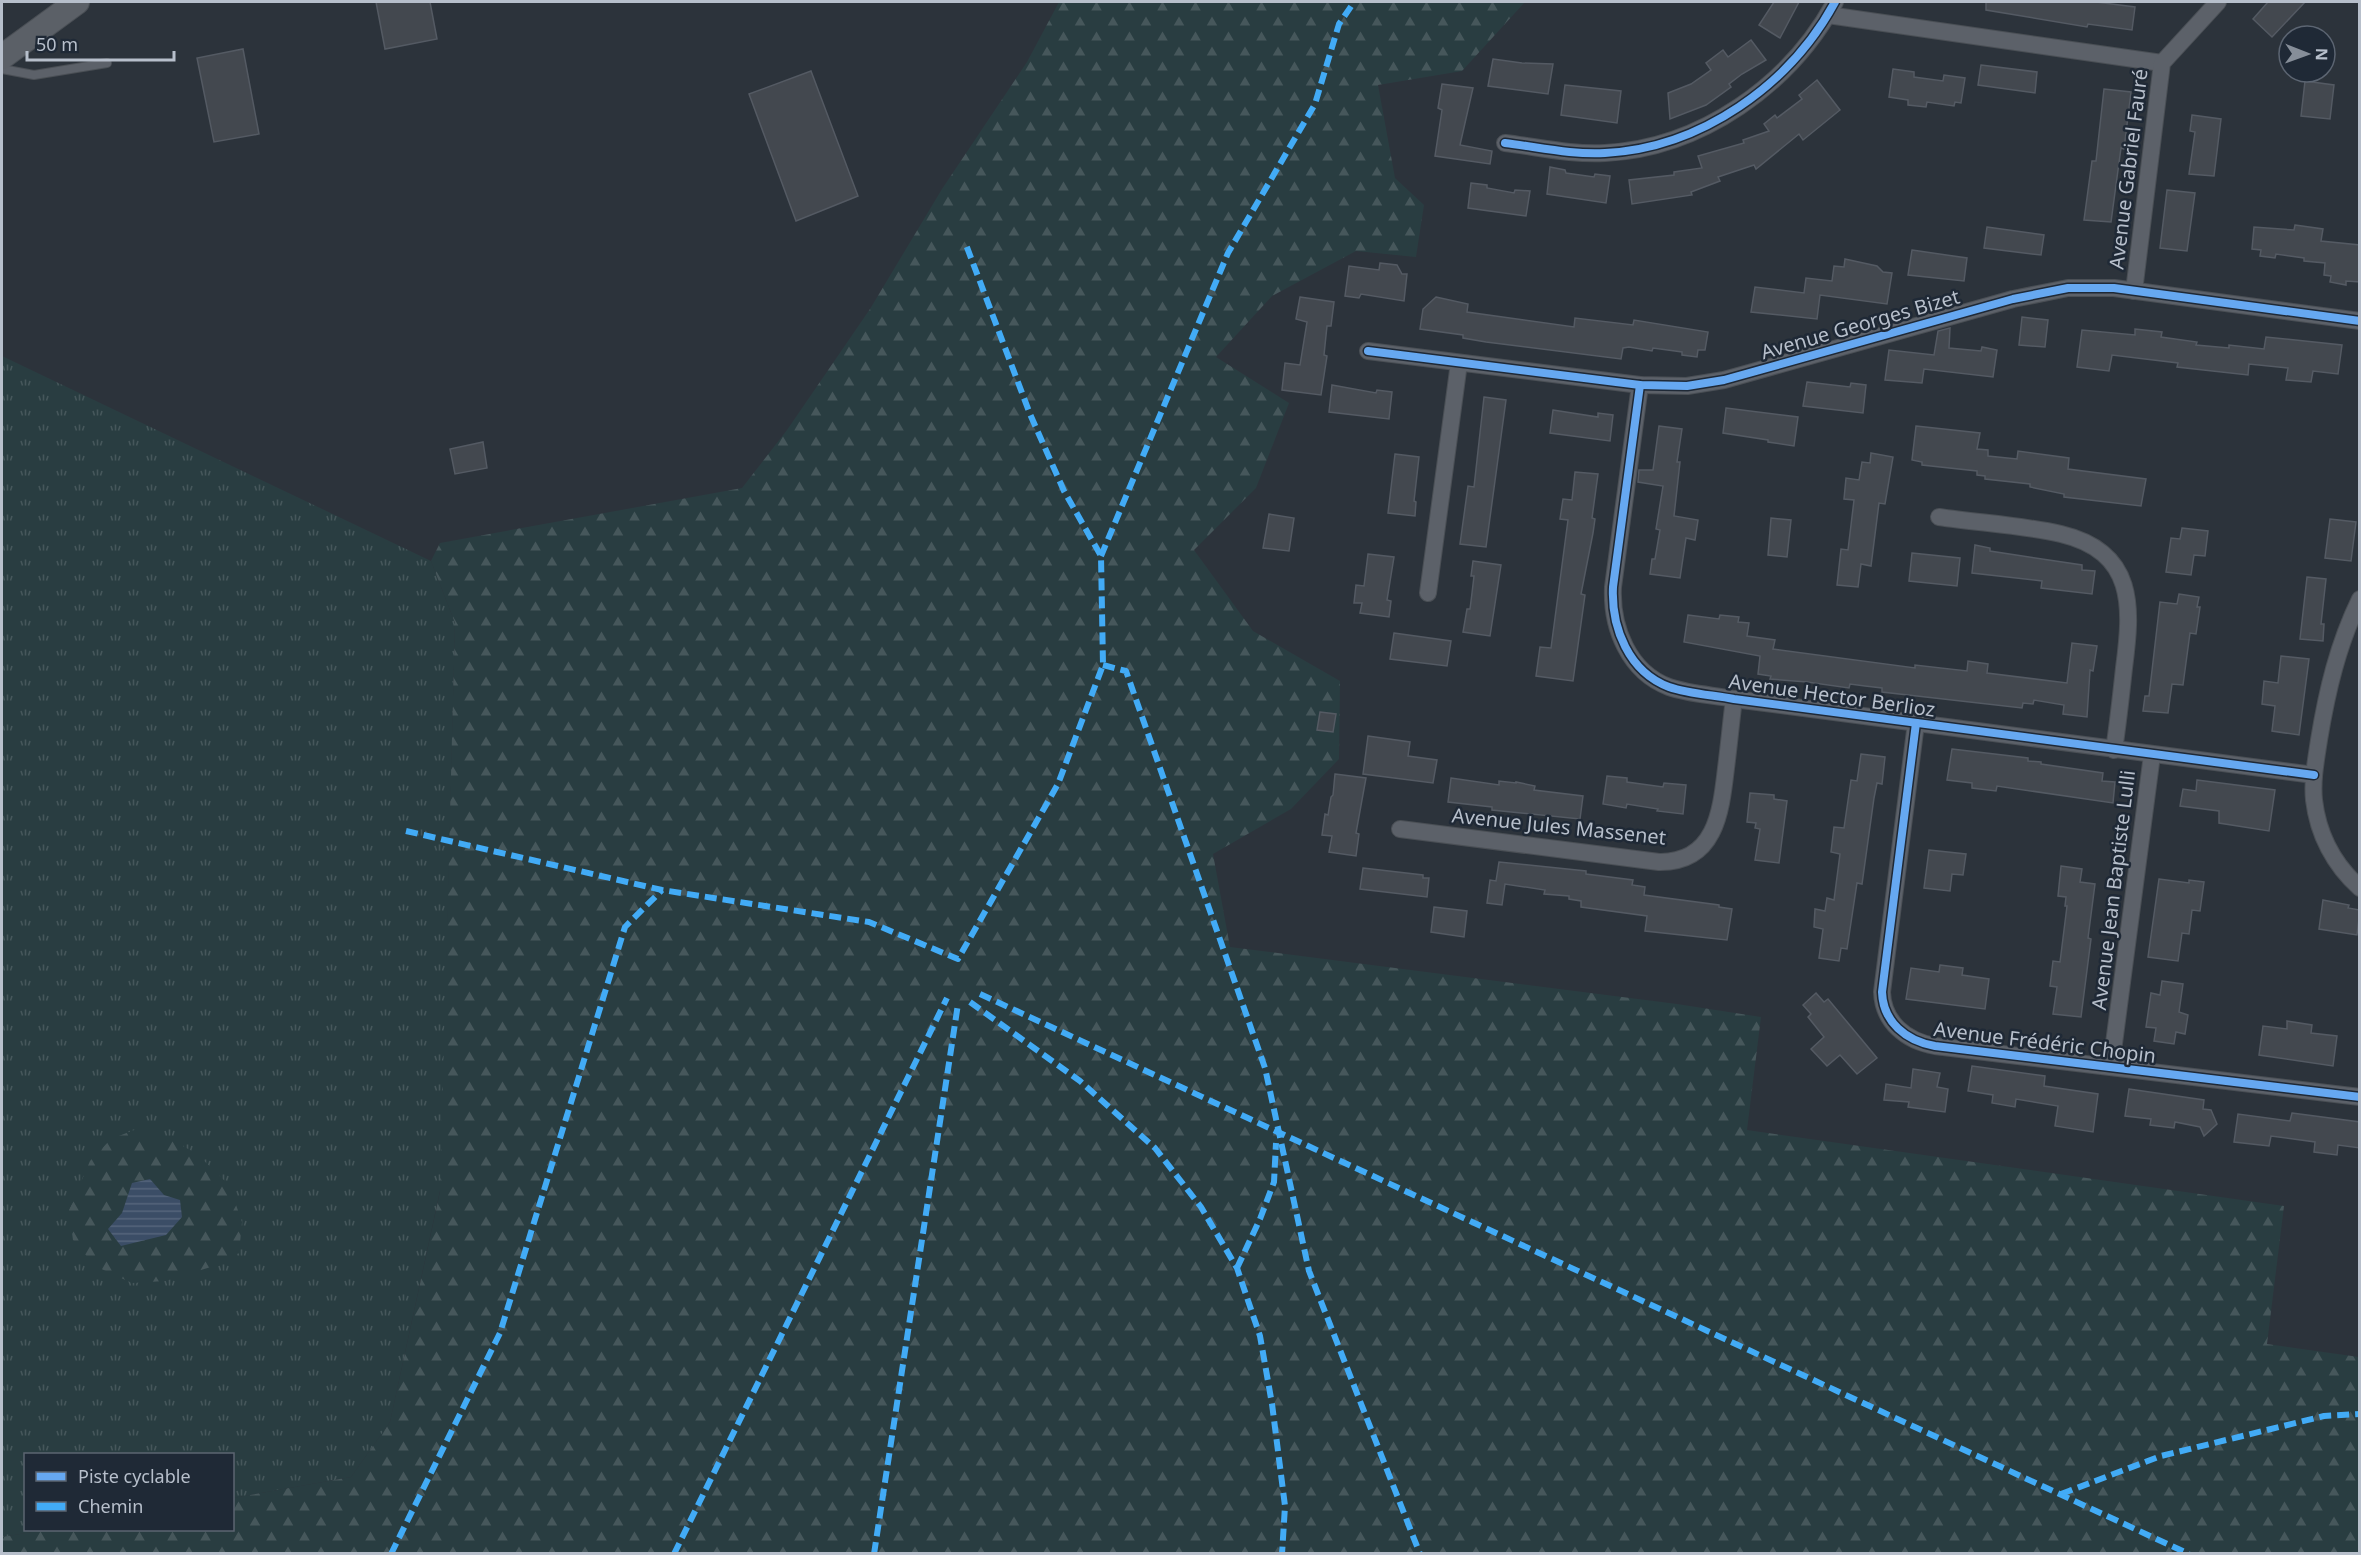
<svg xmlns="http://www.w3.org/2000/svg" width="2361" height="1555" font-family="'Noto Sans',sans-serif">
<defs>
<pattern id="grass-tufts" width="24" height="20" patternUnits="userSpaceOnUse" patternTransform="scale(1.5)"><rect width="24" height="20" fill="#293d41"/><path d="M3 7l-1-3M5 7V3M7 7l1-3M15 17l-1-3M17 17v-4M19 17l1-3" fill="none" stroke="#46575b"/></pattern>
<pattern id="forest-firs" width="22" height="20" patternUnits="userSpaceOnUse" patternTransform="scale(1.5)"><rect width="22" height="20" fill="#293d41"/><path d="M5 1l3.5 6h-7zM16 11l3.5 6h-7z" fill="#46575b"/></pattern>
<pattern id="water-rules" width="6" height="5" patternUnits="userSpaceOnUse" patternTransform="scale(1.5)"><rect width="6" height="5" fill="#3b4d66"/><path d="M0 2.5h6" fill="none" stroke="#55657b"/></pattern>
</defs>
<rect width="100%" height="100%" fill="#2c333b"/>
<path fill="url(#grass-tufts)" d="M2,356l429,205 24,62 -14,563 -51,236 -39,55 -118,21 -1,-44h-206v76h18l-42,7z"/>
<g fill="url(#forest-firs)" fill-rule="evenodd">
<path d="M1059,2h466l-63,69 -84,14 17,93 29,27 -8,52 -60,-6 -84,45 -56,61 73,46 -33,85 -62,62 59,81 87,50 -1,78 -48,50 -78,45 17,93 447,57 84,13 -14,113 537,76 -17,138 92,13v196l-2357,1v-17l42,-7h188l1,-32 118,-21 39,-55 50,-230 15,-569 -24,-62 9,-18 302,-55 45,-58 83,-121 72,-120 85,-127z"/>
<path d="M142,1127l9,17 16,-7 30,17 32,31 13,37 -3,31 -25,13 -49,15 -33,2 -37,-17 -22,-26 -4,-30 21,-49 21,-22zM122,1213l-1,33 -13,-17z"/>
</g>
<path fill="url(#water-rules)" d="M150,1179l14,16 16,5 2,17 -16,18 -45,11 -13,-17 14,-16 10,-30z"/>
<g fill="#43484f" stroke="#545a63" stroke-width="1.5">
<path d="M376,2h54l7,37 -52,10z"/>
<path d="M1774,2h25l-19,36 -21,-13z"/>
<path d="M1986,2h110l39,5 -3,23 -44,-6 -1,3 -101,-17z"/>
<path d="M2268,2h37l-33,35 -19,-18z"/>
<path d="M1751,40l15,20 -24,14 -13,10 2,3 -25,18 -36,14 -2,-26 23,-9 20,-14 -5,-7 17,-13 5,7z"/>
<path d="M243,49l16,85 -45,8 -17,-84z"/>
<path d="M1493,59l29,4 31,1 -5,30 -60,-8z"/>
<path d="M1981,65l56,7 -2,21 -57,-8z"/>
<path d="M1893,69l21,3v5l29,4 1,-6 21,3 -4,25 -6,-1 -1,4 -27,-4 -1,5 -18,-2v-5l-19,-3z"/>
<path d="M811,71l47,125 -62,25 -47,-127z"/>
<path d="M1817,80l23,30 -37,30 -4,-6 -43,35 -2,-4 -36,12 2,4 -29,11 1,3 -60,9 -3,-24 45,-5v-3l28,-4 -4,-12 46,-13 -1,-3 26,-9 -5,-7 11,-9 2,3 25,-19 -3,-4z"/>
<path d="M2305,81l29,4 -4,34 -29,-3z"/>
<path d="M1442,84l31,4 -13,57 32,6 -2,13 -55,-8 7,-46 -4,-2z"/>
<path d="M1565,85l56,6 -4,32 -56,-8z"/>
<path d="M2104,89l27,3 -7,57 -3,-1 -10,74 -27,-2 8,-59h4z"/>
<path d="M2192,115l29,4 -7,57 -25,-2 6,-42 -5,-1z"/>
<path d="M1550,167l15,3 1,3 28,4 1,-3 15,2 -4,27 -59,-9z"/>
<path d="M1471,183l16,2v3l27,5 1,-3 15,1 -4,25 -58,-8z"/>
<path d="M2167,190l28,3 -8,58 -27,-3z"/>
<path d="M2295,225l28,4 -2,12 39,4v37l-14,-1v4l-16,-3 1,-6 -7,-1 1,-12 -21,-2v-3l-28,-4 -1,4 -15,-2 1,-6 -9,-1 2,-22 40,3z"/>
<path d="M1987,227l57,8 -3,20 -57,-7z"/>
<path d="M1912,250l55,8 -3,23 -56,-6z"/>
<path d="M1845,259l32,7 6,6 9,1 -5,31 -67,-9 -3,24 -66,-7 4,-25 49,6 2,-15 26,3 2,-15 10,1z"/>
<path d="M1380,263l17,2 5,9h5l-3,27 -43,-7 -2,4 -14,-2 4,-30 30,4z"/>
<path d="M1300,297l34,5 -3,24h-4l-3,29 3,1 -6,39 -39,-5 3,-27 15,2 7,-43 -11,-3z"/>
<path d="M1436,297l32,7 -1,8 107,15 1,-9 58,7 1,-5 74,12 -3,18h-7l-1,7 -15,-2v-3l-29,-4 -1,3 -23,-4 -6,1 -2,11 -135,-17 -23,-4v-3l-43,-6 3,-20z"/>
<path d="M2022,317l26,3 -3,27 -26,-2z"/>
<path d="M1950,328l-1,20 32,3 1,-4 15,3 -4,27 -69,-8 -2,14 -37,-3 4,-30 45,5 4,-24z"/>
<path d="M2135,329l27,3 -1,5 36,5 -1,3 33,3v-3l35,4 2,-12 76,8 -4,29 -25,-3 -2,11 -25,-2 2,-12 -39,-4 -1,11 -71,-8 1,-4 -66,-8 -3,16 -32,-4 5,-37 53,5z"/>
<path d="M1807,382l43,5 1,-4 15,2 -3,28 -60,-7z"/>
<path d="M1332,385l44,8 1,-3 15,2 -3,27 -60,-7z"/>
<path d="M1484,397l22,3 -20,147 -26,-3 8,-58 6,1z"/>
<path d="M1726,408l72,9 -4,29 -26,-4v-2l-45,-7z"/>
<path d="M1553,410l45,7v-4l15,2 -3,26 -60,-8z"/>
<path d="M1659,426l23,3 -5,33h3l-6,54 24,4 -3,20 -9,-2 -6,40 -30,-4 2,-15h3l5,-29 -4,-1 7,-43 -25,-4 1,-12h14z"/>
<path d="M1916,426l64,7 -3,16 11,1v6l29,3 1,-8 51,7 -1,11 78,10 -5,27 -77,-9v-3l-34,-7v-3l-45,-5v-3l-8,-1v-4l-55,-6v-3l-10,-2z"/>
<path d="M483,442l4,26 -32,6 -5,-25z"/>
<path d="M1871,453l22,4 -8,47 -6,-1 -8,63 -10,-2 -3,23 -21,-2 4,-36 7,1 6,-50 -10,-1 2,-21 13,2 3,-18 8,1z"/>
<path d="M1395,454l24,3 -5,44 2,1 -1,14 -27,-3z"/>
<path d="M1575,472l23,2 -6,44 3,1 -2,14 -12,61 4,1 -12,86 -37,-5 4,-29 11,1 17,-128 -8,-1 3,-20 9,1z"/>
<path d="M1269,514l25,4 -5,33 -26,-3z"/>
<path d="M1771,518l20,2 -4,37 -19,-2z"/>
<path d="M2330,519l26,3 -5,39 -26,-3z"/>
<path d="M2182,528l26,3 -3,25 -11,-1 -3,20 -25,-3 5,-34 9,1z"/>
<path d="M1975,545l15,3v3l92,14v5l13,1 -3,23 -51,-6 1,-7 -70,-8z"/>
<path d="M1912,553l48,5 -3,28 -48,-5z"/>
<path d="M1368,554l26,3 -7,43 4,1 -2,16 -29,-4 2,-10h-8l2,-18 8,1z"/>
<path d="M1473,561l28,4 -11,71 -27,-4 4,-23h3l2,-16 2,-17h-3z"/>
<path d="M2307,577l19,2 -5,45h3l-1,17 -23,-2z"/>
<path d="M2179,594l20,3 -2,10h3l-4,27 -6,-1 -7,52 -11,-1 -4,29 -25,-2 2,-15h4l11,-94 17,2z"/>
<path d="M1688,615l31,4 1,-4 19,2 -1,5 11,1 -2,13 28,4 -2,9 142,19v-3l52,6 1,-10 20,3 -1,9 80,10 5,-40 25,3 -4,25 -3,-1 -3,47 -24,-3 1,-9 -30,-5 -1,4 -10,-1 -1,5 -140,-16v-4l-17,-2 -15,-2 -1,4 -42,-6 -37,-3 1,-3 -13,-2 2,-18 -76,-14z"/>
<path d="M1394,633l57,8 -4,25 -57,-7z"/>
<path d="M2281,656l28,3 -10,76 -27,-4 3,-25 -13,-2 2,-23 14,2z"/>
<path d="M1320,712l16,2 -3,18 -16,-2z"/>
<path d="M1368,736l42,6 -2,14 29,4 -4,23 -70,-9z"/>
<path d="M1952,749l76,9v3l13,1v2l62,9 -1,8 13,1 -2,21 -116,-17 -1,5 -24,-3v-5l-25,-3z"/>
<path d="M1861,754l24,3 -3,27 -5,-1 -3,15 -12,86 -5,-1 -10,66 -6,-1 -2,13 -20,-3 4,-29 -9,-2 1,-18 10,2 2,-13 7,2 6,-46 -9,-2 3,-25 10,1 7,-48 6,1z"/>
<path d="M1335,774l31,4 -10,55 3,1 -3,22 -27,-4 3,-16 -10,-1 3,-21 3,1 3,-18 2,-2z"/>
<path d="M1607,776l20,2v4l36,5 1,-4 22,2 -3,29 -26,-3 1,-2 -31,-5 -1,4 -23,-4z"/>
<path d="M1451,778l48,7v-4l17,2v-1l19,4 -1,4 49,6 -3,23 -88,-9v-3l-44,-5z"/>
<path d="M2197,780l78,10 -6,41 -50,-8v-12l-39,-5 3,-17 13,2z"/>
<path d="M1750,793l24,2v4l13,2 -8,62 -24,-3 5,-31 -5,-1 1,-5 -9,-1z"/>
<path d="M1929,850l37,4 -3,21 -11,-1 -2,17 -26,-3z"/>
<path d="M1499,862l87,9v3l47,6 -1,5 13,2 -1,8 75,10v2l13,2 -5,31 -82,-9 2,-15 -66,-9v-6l-12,-2v-3l-25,-2 1,-4 -40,-6 -3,21 -15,-2 3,-23 6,1z"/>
<path d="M2061,866l21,3 -2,13 15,2 -7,54 3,1 -10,78 -28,-3 4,-27 -7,-1 3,-25 7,1 7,-56h-2l1,-9 -8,-1z"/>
<path d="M1363,868l60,7v3h6l-2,19 -67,-8z"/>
<path d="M2159,879l30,4v-3l15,2 -4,29 -8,-1 -3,24 -7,-1 -4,28 -30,-4z"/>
<path d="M2323,900l26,5 -1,3 12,2 -3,25 -38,-6z"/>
<path d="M1434,907l33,4 -3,26 -33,-5z"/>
<path d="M1940,965l23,3 -1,7 27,4 -4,30 -79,-10 5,-31 28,4z"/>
<path d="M2162,981l21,3 -4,28 9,3 -3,19 -9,-2 -2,12 -20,-3 2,-13 -10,-1 5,-34 9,2z"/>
<path d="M1816,993l8,9 4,-3 49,59 -20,16 -17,-19 -13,11 -16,-17 13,-12 -16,-20 3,-3 -8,-9z"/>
<path d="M2287,1021l25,4 -1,8 26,3 -4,30 -74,-11 4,-29 24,3z"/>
<path d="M1972,1066l73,10 -1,10 54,8 -5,38 -38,-6 3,-20 -42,-7 -1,8 -23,-4 1,-8 -25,-4z"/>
<path d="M1913,1069l27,4 -3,14 11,2 -3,23 -37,-5 1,-5 -25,-2 2,-16 25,4z"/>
<path d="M2129,1089l75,11 -1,9 8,1 6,14 -13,12 -4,-9 -25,-5 -1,6 -24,-3 1,-6 -26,-3z"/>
<path d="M2292,1113l68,9v26l-22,-3 -1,10 -23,-3 1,-10 -44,-6 -2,10 -35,-4 4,-28 52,7z"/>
</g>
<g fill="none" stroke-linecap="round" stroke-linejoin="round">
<g stroke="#4a4f55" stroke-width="10">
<path id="lane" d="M2,69l32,6 73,-12"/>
</g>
<g stroke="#4a4f55" stroke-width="18">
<g id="street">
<path d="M1828,15l334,48"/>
<path d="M1505,143c33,4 68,12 100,10 96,-5 185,-68 230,-151"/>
<path d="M2134,291l28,-228 56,-61"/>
<path d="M1368,351l272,34 47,1 37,-6 289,-81 55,-11h46l246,33"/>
<path d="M1640,385l-27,202c-2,41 16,85 56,100 20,7 44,8 65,12l580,76"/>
<path d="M1939,517c40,6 83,8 122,17 75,18 71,73 63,134 -3,28 -6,55 -10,82"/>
<path d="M1428,593l31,-230"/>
<path d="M2360,599c-22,45 -33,92 -41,141 -3,20 -7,40 -5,60 4,34 20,65 46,88"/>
<path d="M1916,723l-34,269c1,30 24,49 53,54l425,51"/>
<path d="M1400,829l259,33c57,1 62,-51 67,-94 3,-23 5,-46 8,-69"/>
<path d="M2111,1066l41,-311"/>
</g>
</g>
<g stroke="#4a4f55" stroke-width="26">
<path id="secondary" d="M2,57l75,-55"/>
</g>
<use href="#lane" stroke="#5c6169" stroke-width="8"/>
<use href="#street" stroke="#5c6169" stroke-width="16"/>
<use href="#secondary" stroke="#5b6067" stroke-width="24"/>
<g stroke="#42abf6" stroke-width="6" stroke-dasharray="12 6" stroke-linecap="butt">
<path d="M1101,556l127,-303 87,-149 24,-80 15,-22"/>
<path d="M1103,665l23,6 139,397 44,203 111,283"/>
<path d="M406,831l256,59 207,32 89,37 100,-175 45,-119 -2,-109 -37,-65 -34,-77 -65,-172"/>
<path d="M980,994l1209,560"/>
<path d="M970,1002l110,79 75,67 46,59 36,61 23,68 12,68 13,102 -3,48"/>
<path d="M1237,1268l23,-49 14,-37 2,-39"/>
<path d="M2061,1494l100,-38 163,-40 36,-2"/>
<path d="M391,1554l109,-221 125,-406 37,-37"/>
<path d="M674,1554l273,-556"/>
<path d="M874,1554l84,-550"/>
</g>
<g stroke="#1f2936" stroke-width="11">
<g id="cycleway">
<path d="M1505,143c33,4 68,12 100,10 96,-5 185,-68 230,-151"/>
<path d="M1368,351l272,34 47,1 37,-6 289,-81 55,-11h46l246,33"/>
<path d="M1640,385l-27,202c-2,41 16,85 56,100 20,7 44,8 65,12l580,76"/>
<path d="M1916,723l-34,269c1,30 24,49 53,54l425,51"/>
</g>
</g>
<use href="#cycleway" stroke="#66a8f1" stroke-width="8"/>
</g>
<g text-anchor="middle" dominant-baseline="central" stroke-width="5" stroke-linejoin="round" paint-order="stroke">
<g font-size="20" fill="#b7bfcb" stroke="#1f2936">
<text transform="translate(2128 169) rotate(-83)">Avenue Gabriel Fauré</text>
<text transform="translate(1860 324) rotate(-16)">Avenue Georges Bizet</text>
<text transform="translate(1832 695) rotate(8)">Avenue Hector Berlioz</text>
<text transform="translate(1559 826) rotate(6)">Avenue Jules Massenet</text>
<text transform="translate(2113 890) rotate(-83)">Avenue Jean Baptiste Lulli</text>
<text transform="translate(2045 1042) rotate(7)">Avenue Frédéric Chopin</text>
</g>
</g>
<rect width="2361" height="1555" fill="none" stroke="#b7bfcb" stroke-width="6"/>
<rect x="24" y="1453" width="210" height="78" fill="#1f2936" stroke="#5c6572" stroke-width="1.5"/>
<rect x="36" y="1472" width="30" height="9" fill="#66a8f1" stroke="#5c6572" stroke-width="1.5"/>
<text x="78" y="1483" font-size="18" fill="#b7bfcb">Piste cyclable</text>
<rect x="36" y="1502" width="30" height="9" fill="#42abf6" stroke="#5c6572" stroke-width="1.5"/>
<text x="78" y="1513" font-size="18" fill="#b7bfcb">Chemin</text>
<g transform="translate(2307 54) rotate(91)"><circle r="28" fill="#1f2936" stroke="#5c6572" stroke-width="1.5"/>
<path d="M0-4.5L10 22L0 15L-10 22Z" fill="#868e99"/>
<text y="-9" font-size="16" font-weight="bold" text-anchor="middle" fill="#b7bfcb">N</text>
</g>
<path d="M27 51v9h147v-9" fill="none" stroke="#b7bfcb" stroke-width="3"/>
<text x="36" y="51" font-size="18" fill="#b7bfcb" stroke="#1f2936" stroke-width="4.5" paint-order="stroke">50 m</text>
</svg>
